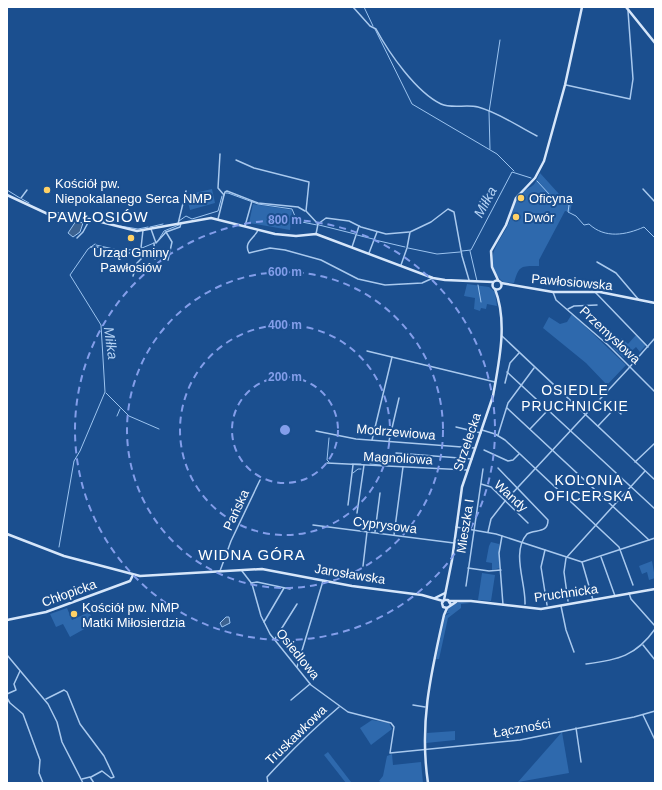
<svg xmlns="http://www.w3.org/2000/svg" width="662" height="790" font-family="Helvetica,sans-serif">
<rect width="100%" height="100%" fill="#1b4f8f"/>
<g fill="#2e69ad">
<path d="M540,173l19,21 13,9 -2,9 -5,-1 -26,49v6c-18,0 -20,-1 -25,17l-11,-1c-22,-20 -6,-36 5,-57 5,-11 6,-24 14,-33 3,-3 8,-4 10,-6 4,-2 6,-10 8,-13z"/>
<path d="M212,189l3,14 -25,7 -4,-15z"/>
<path d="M253,204l39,6 -2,20 -41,-7z"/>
<path d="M467,284l22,3 6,5 2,14 -10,-2 -1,5 -5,-1 -1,3 -6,-2 1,-11 -11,-2z"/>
<path d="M572,314l54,51 -19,20 -21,-22 -43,-35 6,-11 11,7 7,-2z"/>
<path d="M636,335l10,10 -6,7 -4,-5 -12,11 -11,-10 9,-10 6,6z"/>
<path d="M491,542l8,2 1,24 -8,2v-7l-6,-1 3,-16z"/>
<path d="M652,561l3,17 -6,2 -2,-8 -5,2 -3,-8z"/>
<path d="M482,573l13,2 -4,26 -13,-1z"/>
<path d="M461,602l9,1 -9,1v4l-13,10 -9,41h-3l9,-43 5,-3 -5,1 1,-2h2l-1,-2 4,-5z"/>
<path d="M67,608l5,12 17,-8 6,11 -25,14 -7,-13 -7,3 -6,-13z"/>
<path d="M372,720l17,3 3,6 -21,16 -11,-17z"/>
<path d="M455,731v9l-29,3 1,-10z"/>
<path d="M562,732l7,41 -51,9z"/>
<path d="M328,752l23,30 -5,1 -22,-28z"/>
<path d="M392,754l1,11 28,-3 2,21h-41l-3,-2 4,-5 4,-20z"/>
</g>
<g fill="#3c6290" stroke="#9cc4f0">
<path d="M76,221l7,2 -3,9 -7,5 -5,-4z"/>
<path d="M226,617h3l1,6 -8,4 -2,-4z"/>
</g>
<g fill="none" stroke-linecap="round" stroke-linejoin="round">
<g stroke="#9cc4f0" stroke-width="1">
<path d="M364,7l9,19"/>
<path d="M375,29l37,75 85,50 17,17"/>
<path d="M490,149l-1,-37 11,-72"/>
<path d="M537,181l13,14 19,10 -1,7 8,4 8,9 5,-1c16,15 37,11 55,3l11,11"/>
<path d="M7,190l13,8"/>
<path d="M226,193h2l30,11 34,5 5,12 20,4"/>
<path d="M22,199l7,4"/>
<path d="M49,212l12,1"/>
<path d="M63,213l11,1"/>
<path d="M179,221l7,-5 6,3 26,-8 4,-15"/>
<path d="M319,225l36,9"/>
<path d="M120,226l18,3 10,-2"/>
<path d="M150,227l13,-3"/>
<path d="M357,235l16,4"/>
<path d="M159,239l5,-8 15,-6"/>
<path d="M375,240l30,7"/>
<path d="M96,245l26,6 18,-3"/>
<path d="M142,248l12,-5"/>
<path d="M408,248l29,6 23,-2"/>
<path d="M462,251l9,-1 41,-78 19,6"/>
<path d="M470,251l7,30"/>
<path d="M478,285l3,17"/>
<path d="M106,393l23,23 30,13"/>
<path d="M117,416l3,-7"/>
<path d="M329,462l-2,-2 2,-22"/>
<path d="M352,464h9"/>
<path d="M370,464l11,1"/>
<path d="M353,473l5,-4h3"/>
<path d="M59,547l15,-86 6,-10 25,-59 -4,-67 -31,-50 18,-26 7,-5"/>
</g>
<g stroke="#a9c9ee" stroke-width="1.5">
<path d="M353,7l17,19 6,3c13,24 40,63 65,75 11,5 25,0 37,3 22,6 39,19 59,29"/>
<path d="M566,85l64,14 3,-20 -5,-68"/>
<path d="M220,154l-2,34 6,7"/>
<path d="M236,160l18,8 55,14 -3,29 12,13"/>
<path d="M643,189l12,13"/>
<path d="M21,198l6,-8"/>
<path d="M218,219l6,-24 1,-3 2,-1 31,12 40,4 7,4"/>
<path d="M178,224l8,-33"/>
<path d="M245,226l7,-25"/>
<path d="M151,229l5,14 10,-11 14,-5 1,-4"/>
<path d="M258,230c-3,8 -15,12 -9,23l21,-5 15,2 36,10 37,19 27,6 37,-2 11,-5"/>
<path d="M166,232l6,10 -4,18"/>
<path d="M316,234l2,-10 8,-6 23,3 12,6 25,7 23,-2"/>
<path d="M77,238l6,-6 7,-13"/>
<path d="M154,243l1,16"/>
<path d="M91,247c17,-2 35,14 50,1l2,-18"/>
<path d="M352,247l7,-21"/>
<path d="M369,253l8,-21"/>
<path d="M597,262l19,11 23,27"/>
<path d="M401,265l6,-17 3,-16 21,-10 17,-13 6,3 8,44 7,24"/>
<path d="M133,276l4,-13 5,-5 -1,-10"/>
<path d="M553,292l3,8 52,45 47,47"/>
<path d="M595,292l53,55"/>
<path d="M568,309l6,-3 23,-1"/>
<path d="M502,336l153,144"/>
<path d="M367,351l128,31"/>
<path d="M507,372l148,137"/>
<path d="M505,383l5,-20 9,-10"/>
<path d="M507,408l142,132"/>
<path d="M598,426l17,-18 6,6"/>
<path d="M456,427l25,6"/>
<path d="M530,429l18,-19"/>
<path d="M482,430l13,4 10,6 114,107 14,38"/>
<path d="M316,431l40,8 119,9"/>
<path d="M498,435l10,-32 26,-35"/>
<path d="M372,440l20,-83"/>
<path d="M389,441l10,-43"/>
<path d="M484,450l24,11 5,-1 6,-6"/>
<path d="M396,453l76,6"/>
<path d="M635,462l20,-19"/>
<path d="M327,463l140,7"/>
<path d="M498,468l50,52c0,14 -13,9 -21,14 -16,18 -1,49 -2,70"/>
<path d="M481,484l10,3 37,36"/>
<path d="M348,505l5,-40"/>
<path d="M357,513l7,-48"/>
<path d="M313,525l141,18"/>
<path d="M456,527l40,7 86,28 73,-24"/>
<path d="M375,532l5,-39"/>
<path d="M488,532l3,-13 14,-18 123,-132 27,-31"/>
<path d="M394,535l9,-68"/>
<path d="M502,536l-3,17 4,52"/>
<path d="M545,550l-4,17 6,38"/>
<path d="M601,557l14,39"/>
<path d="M582,562l11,38"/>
<path d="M363,566l4,-34"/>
<path d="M468,568l21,3 12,-1"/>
<path d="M220,571l11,-30 29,-61"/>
<path d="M242,571l10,13 9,32 9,18 41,51 37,27 43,11 3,4 -4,26 130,-13 114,-23 21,-6"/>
<path d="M251,583l6,-1 33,7"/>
<path d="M466,586l17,-117"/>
<path d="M629,593l2,6 24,27"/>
<path d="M568,601l-4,-29 2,-14 79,-87"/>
<path d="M561,606l5,24 8,22"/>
<path d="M264,622l20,-34"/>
<path d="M275,639l22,-35"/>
<path d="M643,645l12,15"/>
<path d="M7,655l41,49 9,18 5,20 21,41"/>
<path d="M586,664c32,-4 50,-8 69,-35"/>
<path d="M297,667l26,-86"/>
<path d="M7,694l9,-4 -2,-6 6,-13"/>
<path d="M7,698l3,5 13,11 17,46 -1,13 4,10"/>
<path d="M46,699l18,-9 3,2 13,32 24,32 10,21 -3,1 -9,-7 -11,6"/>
<path d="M291,700l19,-16"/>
<path d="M413,705l12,2"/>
<path d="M643,715l12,25"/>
<path d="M576,728l5,34"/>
<path d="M82,779l8,-2 4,6"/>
<path d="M268,783l-1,-6c23,-25 46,-48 72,-70"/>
</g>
<g stroke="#d6e6fa" stroke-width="2.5">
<path d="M626,7l29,36"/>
<path d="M7,195l43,20h23l64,16 74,-13 64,16 21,2 20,-2 117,44 12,2 48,2"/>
<path d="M498,280l-6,-13 -1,-16 15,-26 10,-27 19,-20 9,-17 21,-76 17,-78"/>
<circle cx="497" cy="285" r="4.5"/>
<path d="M501,283l52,9h47l55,11"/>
<path d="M7,534l57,22 76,20 122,-7 90,17 70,9 21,6"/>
<path d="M435,598l10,-5"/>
<path d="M444,600l8,-40 10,-73 31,-91c6,-34 15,-74 2,-107"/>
<path d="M449,601h22l70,8 114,-20"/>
<path d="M451,605l-3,-5h-4l-2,3 1,4 4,1 9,-6"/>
<path d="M7,620l39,-8 84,-31 3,-6"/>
<path d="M428,783c-9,-60 3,-110 16,-168l3,-7"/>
</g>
</g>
<g fill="none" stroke="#839eea" stroke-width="2" stroke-dasharray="7 5">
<circle cx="285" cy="430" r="53"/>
<circle cx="285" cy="430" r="105"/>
<circle cx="285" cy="430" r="158"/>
<circle cx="285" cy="430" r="210"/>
</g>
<g fill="#ffd166" stroke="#1b4f8f" stroke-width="1.5">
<circle cx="47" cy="190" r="4"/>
<circle cx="521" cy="198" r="4"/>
<circle cx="516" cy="217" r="4"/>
<circle cx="131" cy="238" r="4"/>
<circle cx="74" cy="614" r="4"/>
</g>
<g text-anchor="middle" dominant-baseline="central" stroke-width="4" stroke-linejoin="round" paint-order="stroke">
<g font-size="13" fill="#fff" stroke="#1b4f8f" text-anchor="start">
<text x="55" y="183">Kościół pw.<tspan x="55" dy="15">Niepokalanego Serca NMP</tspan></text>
<text x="529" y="198">Oficyna</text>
<text x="524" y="217">Dwór</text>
<text x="131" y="252" text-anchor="middle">Urząd Gminy<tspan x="131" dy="15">Pawłosiów</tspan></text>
<text x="82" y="607">Kościół pw. NMP<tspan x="82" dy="15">Matki Miłosierdzia</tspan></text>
</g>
<g font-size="13" fill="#fff" stroke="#1b4f8f">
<text transform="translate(572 282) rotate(5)">Pawłosiowska</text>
<text transform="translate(610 335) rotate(43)">Przemysłowa</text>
<text transform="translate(396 432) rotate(5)">Modrzewiowa</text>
<text transform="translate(467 442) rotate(-71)">Strzelecka</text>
<text transform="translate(398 458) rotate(3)">Magnoliowa</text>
<text transform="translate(511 496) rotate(42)">Wandy</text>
<text transform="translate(236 510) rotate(-65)">Pańska</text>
<text transform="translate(385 525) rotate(7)">Cyprysowa</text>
<text transform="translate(465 526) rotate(-81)">Mieszka I</text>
<text transform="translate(350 574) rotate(9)">Jarosławska</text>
<text transform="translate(69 593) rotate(-20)">Chłopicka</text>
<text transform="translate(566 593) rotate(-8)">Pruchnicka</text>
<text transform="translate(298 654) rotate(51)">Osiedlowa</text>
<text transform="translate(522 728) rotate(-10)">Łączności</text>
<text transform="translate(296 735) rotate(-44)">Truskawkowa</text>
</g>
<g font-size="14" font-style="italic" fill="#b5d3f5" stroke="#1b4f8f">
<text transform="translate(485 202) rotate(-62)">Miłka</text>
<text transform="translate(111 343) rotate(82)">Miłka</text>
</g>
<g font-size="14" letter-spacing="1" fill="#fff" stroke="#1b4f8f">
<text x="575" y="390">OSIEDLE<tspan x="575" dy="16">PRUCHNICKIE</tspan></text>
<text x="589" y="480">KOLONIA<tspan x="589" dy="16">OFICERSKA</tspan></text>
</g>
<g font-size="15" letter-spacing="1" fill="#fff" stroke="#1b4f8f">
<text x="98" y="216">PAWŁOSIÓW</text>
<text x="252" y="554">WIDNA GÓRA</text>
</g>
</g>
<circle cx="285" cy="430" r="6" fill="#839eea" stroke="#1b4f8f" stroke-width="2"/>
<g font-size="12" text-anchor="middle" font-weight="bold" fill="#839eea" stroke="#1b4f8f" stroke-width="4" stroke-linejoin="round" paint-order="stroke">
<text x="285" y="224">800 m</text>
<text x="285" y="276">600 m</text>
<text x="285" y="329">400 m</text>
<text x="285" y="381">200 m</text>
</g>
<rect width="662" height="790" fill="none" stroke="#ffffff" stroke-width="16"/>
</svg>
